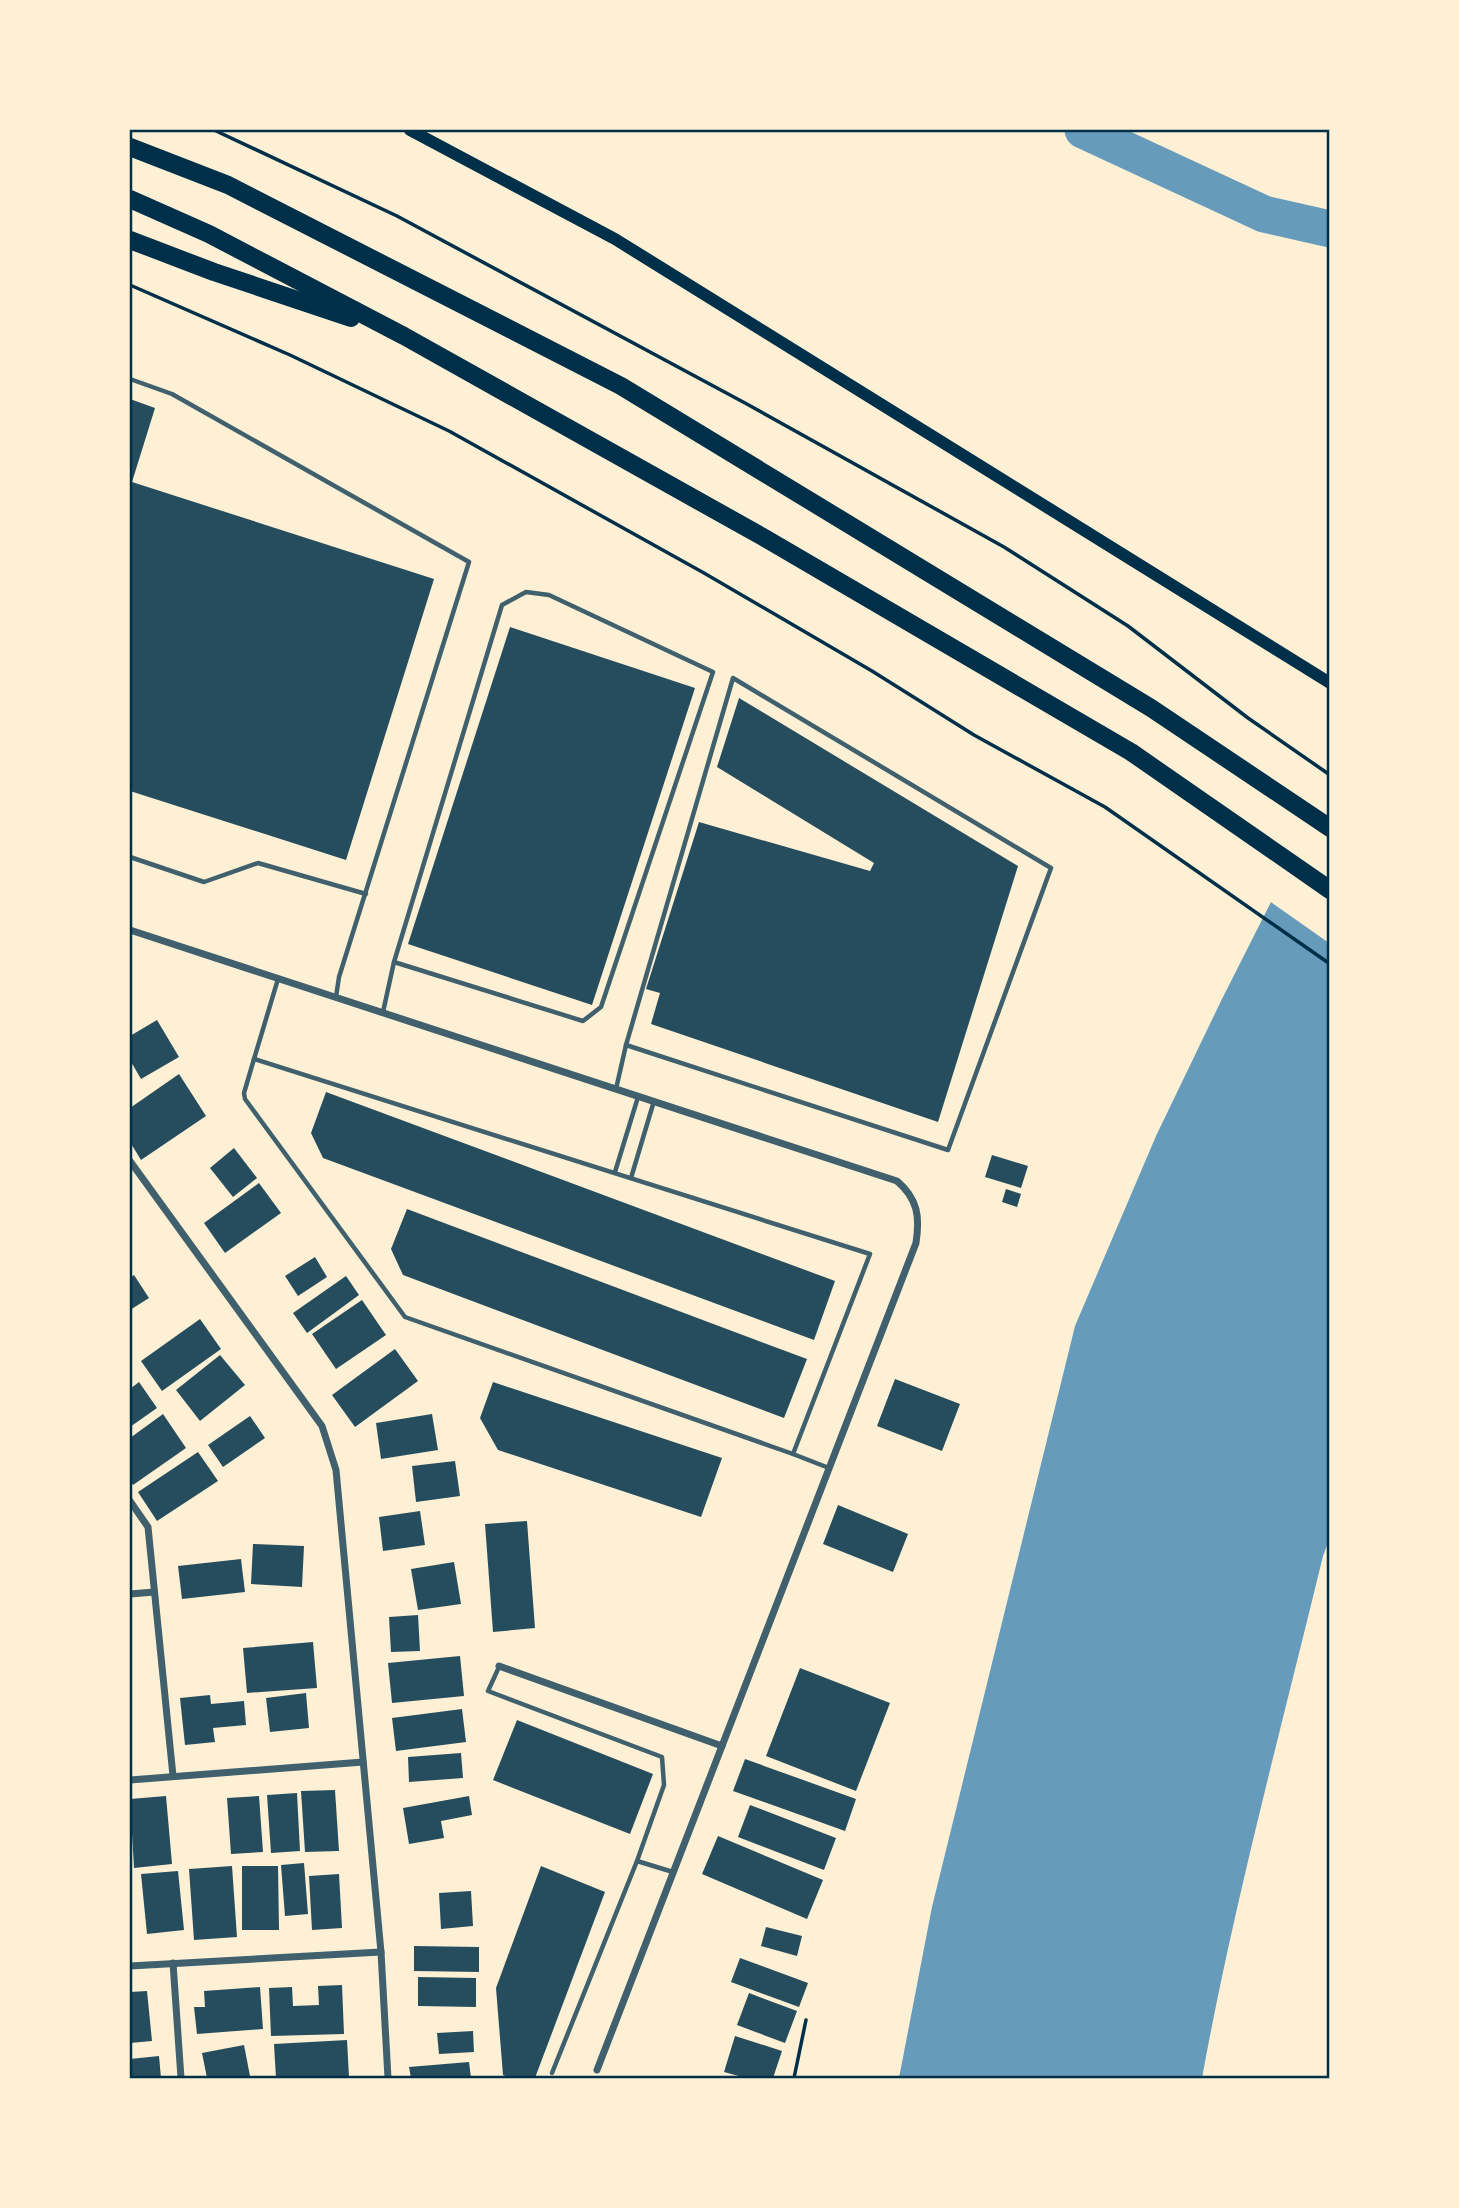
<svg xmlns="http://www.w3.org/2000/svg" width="1459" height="2208" font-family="Roboto,sans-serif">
<rect width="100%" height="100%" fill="#fdf0d5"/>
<path fill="#669bbc" d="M1329,787v753l-6,16c-42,173 -89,347 -121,522h-303l33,-171 143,-581 81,-190 65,-135z"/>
<path fill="#fdf0d5" d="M1328,783l2,2 -1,158 -61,-43z"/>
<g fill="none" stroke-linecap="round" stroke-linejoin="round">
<path stroke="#669bbc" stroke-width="37" d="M1083,130l181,84 66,15"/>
</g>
<g fill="#264d5e">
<path d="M130,399l25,9 -23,74 302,97 -88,281 -216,-69z"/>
<path d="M510,627l185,61 -103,317 -184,-61z"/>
<path d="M739,698l279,168 -80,256 -287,-98 9,-31 -14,-4 53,-167 171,49 4,-8 -157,-96z"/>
<path d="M157,1020l22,37 -38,22 -11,-19v-24z"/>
<path d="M179,1074l27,42 -65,44 -11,-18v-34z"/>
<path d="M326,1092l509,189 -21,59 -491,-182 -12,-25z"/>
<path d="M234,1148l23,30 -24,19 -23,-29z"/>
<path d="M992,1155l36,11 -7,22 -36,-11z"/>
<path d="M259,1183l22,30 -56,40 -21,-30z"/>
<path d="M1006,1189l15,5 -4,13 -15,-5z"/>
<path d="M407,1209l400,150 -23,59 -381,-143 -12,-26z"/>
<path d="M315,1257l12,20 -29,19 -13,-20z"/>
<path d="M134,1275l15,23 -19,12v-32z"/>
<path d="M346,1276l13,19 -52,38 -14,-20z"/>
<path d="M362,1300l24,35 -50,34 -24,-35z"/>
<path d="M200,1319l21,30 -59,42 -21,-30z"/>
<path d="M395,1349l23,32 -63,46 -23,-32z"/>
<path d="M220,1355l25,30 -45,36 -24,-31z"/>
<path d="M895,1379l65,25 -18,47 -65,-25z"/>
<path d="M139,1382l18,26 -27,19v-38z"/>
<path d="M493,1382l229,76 -21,59 -203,-67 -18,-32z"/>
<path d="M163,1414l23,34 -53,37 -3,-5v-42z"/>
<path d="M432,1414l6,36 -57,9 -5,-36z"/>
<path d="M250,1416l15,22 -42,29 -15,-22z"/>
<path d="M198,1452l20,29 -61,40 -19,-29z"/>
<path d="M455,1461l5,35 -44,6 -4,-36z"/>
<path d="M838,1505l70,29 -15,38 -70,-28z"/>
<path d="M420,1511l5,34 -42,6 -4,-34z"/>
<path d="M527,1521l8,107 -42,4 -8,-108z"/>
<path d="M253,1544l51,2 -2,41 -51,-3z"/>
<path d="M241,1559l4,33 -63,7 -4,-33z"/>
<path d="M454,1562l7,42 -43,6 -7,-41z"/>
<path d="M418,1615l2,36 -29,1 -2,-35z"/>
<path d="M313,1642l4,46 -70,5 -4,-45z"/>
<path d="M460,1656l4,40 -72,7 -4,-40z"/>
<path d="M800,1668l90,35 -34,88 -90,-35z"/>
<path d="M306,1693l3,35 -39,4 -4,-34z"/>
<path d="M210,1695l1,9 33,-3 2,24 -33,3 2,14 -30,3 -5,-47z"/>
<path d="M462,1709l4,33 -70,9 -4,-33z"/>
<path d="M517,1720l136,54 -23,60 -137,-54z"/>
<path d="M461,1753l2,25 -54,4 -1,-25z"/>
<path d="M745,1759l111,40 -11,32 -112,-40z"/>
<path d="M335,1790l4,61 -34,1 -4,-61z"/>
<path d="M297,1793l3,58 -29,2 -4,-58z"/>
<path d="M166,1796l6,68 -38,4 -4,-69z"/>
<path d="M259,1796l4,56 -32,2 -4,-56z"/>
<path d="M469,1796l3,19 -31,6 3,17 -35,6 -6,-36z"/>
<path d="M750,1805l86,33 -12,32 -86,-33z"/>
<path d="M718,1836l105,44 -16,39 -105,-45z"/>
<path d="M304,1863l4,51 -23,2 -4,-51z"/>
<path d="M232,1866l5,71 -43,3 -5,-71z"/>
<path d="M242,1866h36l1,64h-37z"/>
<path d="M541,1866l64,26 -70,186h-25l-7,-3 -7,-87z"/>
<path d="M178,1871l6,59 -37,4 -6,-60z"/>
<path d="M339,1874l3,54 -30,2 -3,-54z"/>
<path d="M471,1891l2,35 -32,3 -2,-36z"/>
<path d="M766,1927l36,9 -5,20 -36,-10z"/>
<path d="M414,1946l65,1v25l-65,-1z"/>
<path d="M740,1958l68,25 -9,24 -68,-25z"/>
<path d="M418,1977l58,1v29l-58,-1z"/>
<path d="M342,1985l2,49 -73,2 -2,-48 23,-1 1,19 26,-1 -1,-19z"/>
<path d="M260,1987l3,42 -66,5 -3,-27h11l-1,-16z"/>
<path d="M147,1991l5,50 -22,2v-51z"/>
<path d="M749,1993l48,18 -12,32 -48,-18z"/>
<path d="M473,2031l1,21 -35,2 -2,-21z"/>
<path d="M735,2036l47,15 -9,27h-27l-22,-6z"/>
<path d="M347,2040l2,37 -73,1 -2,-34z"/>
<path d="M244,2045l6,31 -43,2 -5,-25z"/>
<path d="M159,2056l2,22h-31v-19z"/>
<path d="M469,2062l2,16h-60l-2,-11z"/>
</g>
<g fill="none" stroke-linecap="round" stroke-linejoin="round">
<g stroke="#003049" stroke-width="3.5">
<path d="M214,130l183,86 348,187 259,144 124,79 120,92 82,57"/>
<path d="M130,285l160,70 159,76 255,142 168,98 102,64 131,72 225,157"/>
<path d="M794,2078l12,-58"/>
</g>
<g stroke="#3f606c" stroke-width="4.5">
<path d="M130,379l42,15 297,168 -130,415 -3,20"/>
<path d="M526,592l23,3 164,77 -112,335 -18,14 -189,-59 108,-357z"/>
<path d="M733,678l318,190 -103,282 -322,-105z"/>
<path d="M130,857l74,25 54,-19 108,31"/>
<path d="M383,1012l11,-50"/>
<path d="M254,1059l616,195 -77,200 -388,-137 -160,-218 -1,-6z"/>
<path d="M254,1059l24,-80"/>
<path d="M616,1089l10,-44"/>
<path d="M615,1172l23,-75"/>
<path d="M631,1178l23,-77"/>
<path d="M793,1454l36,14"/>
<path d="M499,1667l-11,24 174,66 2,28 -27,76"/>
<path d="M552,2073l85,-212 36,11"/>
</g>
<g stroke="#3f606c" stroke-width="7">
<path d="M130,930l767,251c21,18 23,36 19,62l-319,827"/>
<path d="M130,1161l192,265 14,44 45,482 7,126"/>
<path d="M130,1501l18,26 25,249"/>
<path d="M130,1594l24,-2"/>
<path d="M499,1666l223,80"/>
<path d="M130,1780l233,-18"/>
<path d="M173,1963l8,115"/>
<path d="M130,1966l251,-14"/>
</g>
<path stroke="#003049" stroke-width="12" d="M410,130l205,109 715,444"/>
<g stroke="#003049" stroke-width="18">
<path d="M130,147l98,38 393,201 530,322 179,120"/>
<path d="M130,199l79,35 195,102 359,201 368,215 199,138"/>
<path d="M130,240l84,32 137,46"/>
</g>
</g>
<rect width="1459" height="2208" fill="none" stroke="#fdf0d5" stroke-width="262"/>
<rect x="131" y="131" width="1197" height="1946" fill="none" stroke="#003049" stroke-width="2.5"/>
</svg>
